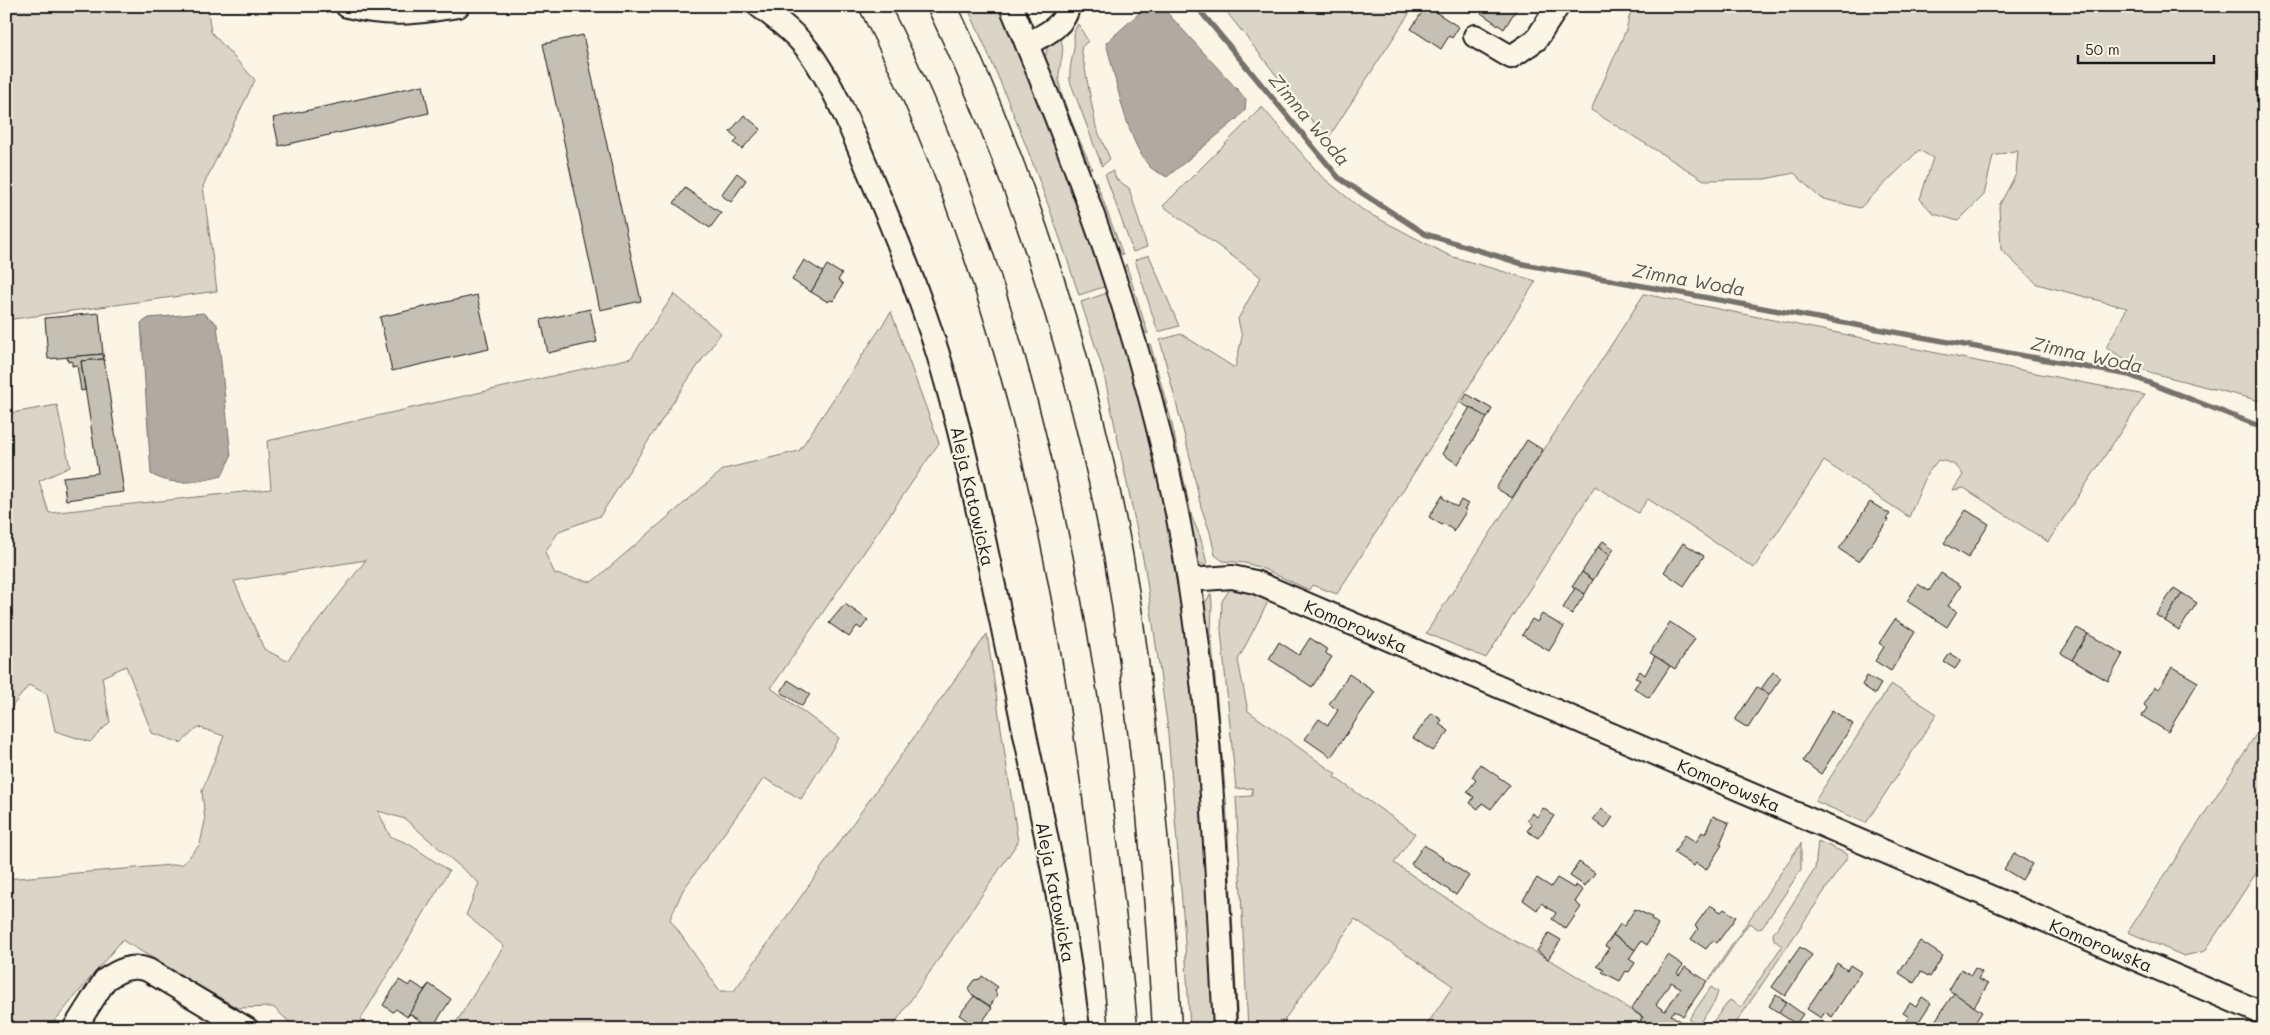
<svg xmlns="http://www.w3.org/2000/svg" width="2270" height="1035" font-family="Mali,sans-serif">
<rect width="100%" height="100%" fill="#fcf5e5"/>
<filter id="ink" filterUnits="userSpaceOnUse"><feTurbulence type="fractalNoise" baseFrequency=".02" numOctaves="2"/><feDisplacementMap in="SourceGraphic" scale="10" xChannelSelector="R" yChannelSelector="G"/><feConvolveMatrix kernelMatrix="1 2 1 2 8 2 1 2 1" color-interpolation-filters="sRGB"/></filter>
<g filter="url(#ink)">
<g fill="#dbd5c8" stroke="#7c7872" fill-rule="evenodd">
<path d="M6,6h201l4,26 44,48 -52,106 14,105 -211,29z"/>
<path d="M967,6h33l71,176 39,103 -31,10c-32,-99 -69,-195 -112,-289z"/>
<path d="M1222,6h192l-87,134z"/>
<path d="M1632,6h632v396l-115,-30 -43,-24 21,-40 -90,-24 -36,-34 -2,-44 17,-32 2,-24 -25,6 -9,39 -26,26 -24,-7 -14,-15 13,-41 -14,-8 -59,58 -40,-10 -26,-25 -29,6 -61,1 -113,-70 35,-80z"/>
<path d="M1078,24l10,17 -7,7 15,79 14,32 -8,7 -32,-85c-1,-12 2,-22 4,-33 1,-11 -2,-15 4,-24z"/>
<path d="M1059,37c9,12 -2,31 0,45 4,24 23,63 33,87l-6,-3 -42,-104 4,-17z"/>
<path d="M1262,107l59,69 43,35 86,45 86,25 -199,313 -25,-9 -3,5 -50,-23 -14,-4 -22,-2 -8,-6 -5,-23 -9,-25 -11,-50 -30,-117 21,-6 54,34 7,-31 -4,-18 23,-42 -98,-71z"/>
<path d="M1113,171l3,8 13,9 18,59 -14,5 -28,-78z"/>
<path d="M1096,181l27,74 -6,-3 -23,-62z"/>
<path d="M1149,255l30,71 -21,6 -23,-72z"/>
<path d="M1126,264l22,70 -6,-4 -19,-59z"/>
<path d="M1110,292c26,89 53,178 67,271 23,154 29,310 37,466h-24l-6,-103 -17,-204 -22,-154 -42,-198 -22,-68z"/>
<path d="M674,294l47,39 -36,51 -85,132 -41,15 -14,22 10,21 37,8 132,-113 75,-18 92,-139 48,131 -168,245 68,50 -38,61 -37,-21 -81,112 -13,29 50,72h14l253,-357 31,208 -127,187h-439l52,-83 -38,-31 13,-32 -74,-64 -27,-8 12,25 19,8 40,27 -94,158h-58l-24,-22 -36,1 -115,-68 -74,89h-42v-150l177,-15 17,-20 5,-23 -3,-30 22,-55 -26,-9 -17,16 -29,-10 -26,-67 -24,11 8,45 -20,20 -35,-11 -8,-37 -18,-9 -23,29v-300l51,-9 13,62 -31,14 10,32 222,-24 -4,-48 364,-83zM366,560l-79,101 -23,-12 -30,-68z"/>
<path d="M1644,294l501,101 -97,147 -84,-54 -11,2 10,-15c-5,-11 -14,-13 -25,-15l-11,14 -18,43 -85,-56 -70,107 -106,-69 -10,14 -43,-27 -109,172 -60,-25z"/>
<path d="M1150,343l21,77 21,98 8,18 8,31 -12,-6 -49,-213z"/>
<path d="M1228,588l26,4 16,6 -32,62 10,51 88,63 -2,3 81,56 -21,30 98,66 67,36 83,52 -8,12h-210l29,-43 -98,-67 -77,110h-30l-12,-232 16,-1v-8l-16,1 -15,-159 1,-29 6,-9z"/>
<path d="M1211,594l1,10 -1,30 14,155 -3,-2 -19,-181z"/>
<path d="M1891,684l46,30 -71,109 -51,-22z"/>
<path d="M2264,722v139l-59,90 -21,5 -56,-24z"/>
<path d="M1226,798l12,231h-5l-10,-229z"/>
<path d="M1818,841l29,13 1,2 -116,173h-25l23,-29 11,7 41,-61 -8,-6 -1,-6 42,-65z"/>
<path d="M1801,843v27l-39,58 -4,1 -9,-6 -38,56h-2z"/>
<path d="M1711,987l7,5 -4,11 -16,22 -9,-6z"/>
</g>
<g fill="#b0aba1" stroke="#75726c">
<path d="M1147,6h14l85,93 -1,11 -8,9 -70,58c-5,-3 -13,-6 -17,-10 -24,-27 -34,-89 -44,-124z"/>
<path d="M203,313l14,11 14,132 -9,20c-23,6 -50,11 -71,-2l-10,-151 8,-5z"/>
</g>
<g fill="none" stroke-linecap="round" stroke-linejoin="round">
<path stroke="#75726c" stroke-width="5.5" d="M1196,6l143,172 86,56 98,30 606,111 135,53"/>
</g>
<g fill="#c4c0b3" stroke="#1c1c1c" fill-rule="evenodd">
<path d="M1426,6l33,21 -7,11 -3,-2 -8,13 -30,-20z"/>
<path d="M1486,6h29l2,2 -13,21 -23,-16z"/>
<path d="M583,35l58,266 -41,9 -57,-266z"/>
<path d="M423,85l6,28 -150,33 -6,-28z"/>
<path d="M744,115l17,14 -19,20 -8,-6 4,-4 -8,-7z"/>
<path d="M737,173l9,7 -15,22 -10,-7z"/>
<path d="M685,188l36,25 -11,15 -36,-25z"/>
<path d="M804,260l19,12 -12,20 -19,-12z"/>
<path d="M827,265l15,9 -4,6 5,4 -10,17 -3,-1 -2,2 -17,-10z"/>
<path d="M477,295l12,54 -97,22 -12,-54z"/>
<path d="M590,309l7,33 -49,11 -7,-33z"/>
<path d="M99,313l4,41 -55,5 -3,-41z"/>
<path d="M103,354l1,5 -23,2 4,29 -4,1 -4,-26 -5,1v-5l-4,1 -1,-5z"/>
<path d="M104,359l20,133 -58,8 -3,-23 35,-4 -17,-112z"/>
<path d="M1467,394l25,15 -5,9 -26,-15z"/>
<path d="M1470,407l17,11 -29,46 -16,-10z"/>
<path d="M1527,440l16,10 -31,48 -16,-10z"/>
<path d="M1443,495v3l14,9 4,-7 7,4 -4,5 3,1 -14,22v-2l-10,-7 -1,2 -13,-8z"/>
<path d="M1870,502l20,12 -4,5 2,1 -29,42 -20,-13z"/>
<path d="M1966,510l23,14 -21,34 -24,-15z"/>
<path d="M1603,541l11,8 -4,6 -12,-8z"/>
<path d="M1683,543l21,13 -20,30 -20,-14z"/>
<path d="M1598,547l12,8 -17,25 -11,-8z"/>
<path d="M1582,572l11,8 -8,14 -13,-7z"/>
<path d="M1941,573l20,13 -13,20 9,5 -10,16 -40,-26 11,-17 11,7z"/>
<path d="M1575,588l10,6 -13,20 -9,-6z"/>
<path d="M2174,588l8,5 -17,28 -9,-6z"/>
<path d="M2182,593l15,10 -18,27 -14,-9z"/>
<path d="M845,604l23,16 -7,9 -4,-3 -8,11 -20,-14z"/>
<path d="M1542,614l22,13 -15,24 -27,-16 10,-16 5,3z"/>
<path d="M1895,619l20,13 -24,39 -16,-10 9,-14 -5,-4z"/>
<path d="M1670,622l25,17 -20,30 -25,-16z"/>
<path d="M2077,628l11,6 -16,26 -11,-7z"/>
<path d="M2088,634l35,20 -15,27 -36,-21z"/>
<path d="M1310,638l18,12 -3,3 7,4 -20,30 -43,-28 10,-17 20,13z"/>
<path d="M1950,653l11,7 -6,9 -11,-7z"/>
<path d="M1655,656l15,10 -21,32 -15,-10 6,-8 -5,-2 5,-7 5,4z"/>
<path d="M2172,667l26,15 -30,50 -26,-16 5,-8 -3,-3 11,-18 4,2z"/>
<path d="M1773,672l8,6 -12,17 -8,-6z"/>
<path d="M1349,674l26,18 -44,65 -26,-18 14,-20 9,6 7,-10 3,-5 -9,-6z"/>
<path d="M1867,676l14,8 -6,10 -13,-9z"/>
<path d="M788,680l22,14 -8,12 -21,-14z"/>
<path d="M1757,687l12,8 -21,33 -13,-8z"/>
<path d="M1832,710l21,14 -32,50 -18,-13z"/>
<path d="M1432,713l10,7 -3,4 10,7 -16,20 -20,-13z"/>
<path d="M1480,764l30,21 -19,24 -9,-6 -4,6 -8,-6 4,-6 -7,-5 9,-12 -4,-3z"/>
<path d="M1543,808l11,8 -16,22 -11,-7 5,-7 -5,-4 5,-7 5,4z"/>
<path d="M1601,809l12,8 -8,12 -12,-9z"/>
<path d="M1713,816l16,7 -9,21 2,1 -16,25 -10,-7 -2,3 -20,-13 11,-18 11,7 6,-10 3,2z"/>
<path d="M1424,845l45,31 -13,19 -45,-31z"/>
<path d="M2014,853l18,11 -10,16 -18,-11z"/>
<path d="M1579,862l16,11 -10,13 -15,-10z"/>
<path d="M1537,878l14,9 6,-9 17,10 1,-3 8,5 -8,12 6,5 -15,22 -14,-10 4,-6 -15,-10 -4,7 -14,-10z"/>
<path d="M1710,905l11,7 3,-3 12,8 -19,26 -4,-3 -7,9 -15,-10 7,-10 -3,-3z"/>
<path d="M1635,909l17,8 -1,2 7,5 -11,21 -6,-4 -6,9 -22,-15 7,-11 4,2z"/>
<path d="M1549,933l12,7 -13,19 -11,-8z"/>
<path d="M1613,935l22,15 -6,9 6,4 -6,9 -3,-1 -6,10 -18,-9 2,-2 -7,-4 12,-18 -4,-2z"/>
<path d="M1920,941l23,15 -13,21 -9,-5 -7,11 -15,-10z"/>
<path d="M1800,947l12,8 -27,41 -13,-9z"/>
<path d="M1668,955l15,10 -6,8 2,2 6,-8 22,14 -24,35 -8,-6 -4,5 21,14h-57l8,-12 -12,-8zM1671,982l10,6 -16,23 -9,-6z"/>
<path d="M1837,963l10,7 3,-5 11,7 -29,45 -7,-5 -4,6 -14,-9z"/>
<path d="M1975,968l7,4 -4,7 10,5 -14,23 -25,-17 12,-21 10,6z"/>
<path d="M982,976l16,11 -3,3 2,6 -7,10 -20,-13 -2,-5 6,-8 6,-1z"/>
<path d="M399,980l10,6 3,-4 12,8 5,-6 -22,33 -11,-8 -3,3 -10,-7z"/>
<path d="M429,984l22,15 -19,29 -22,-14 -3,3z"/>
<path d="M1954,993l28,19 -11,17h-32l-6,-5z"/>
<path d="M1776,995l10,7 -7,11 -10,-7z"/>
<path d="M974,996l18,12 -14,20 -19,-13z"/>
<path d="M1922,997l9,6 -17,26h-13l8,-12 -6,-4 7,-10 6,4z"/>
<path d="M1786,1002l17,12 -7,10 -17,-11z"/>
</g>
<g fill="none" stroke-linecap="round" stroke-linejoin="round">
<g stroke="#1c1c1c" stroke-width="26">
<g id="minor">
<path d="M347,6c41,11 70,7 111,0"/>
<path d="M759,6c18,13 36,27 49,44 28,38 45,84 63,127 27,63 53,128 72,194 30,105 50,213 73,320 23,112 49,224 62,338"/>
<path d="M1011,6c72,172 136,344 170,528 30,163 35,329 44,495"/>
<path d="M1475,36l36,21 25,-17 22,-34"/>
<path d="M1027,44c15,-8 39,-18 41,-38"/>
<path d="M1189,580l43,-3 23,5 1009,432"/>
<path d="M74,1029l31,-49c14,-10 27,-16 43,-10l99,59"/>
</g>
</g>
<g stroke="#1c1c1c" stroke-width="31">
<g id="highway">
<path d="M874,6c133,259 195,550 229,838 7,61 15,123 20,185"/>
<path d="M942,6c78,165 134,338 170,517 13,62 21,126 28,189 13,105 21,211 27,317"/>
</g>
</g>
<use href="#minor" stroke="#fcf5e5" stroke-width="22"/>
<use href="#highway" stroke="#fcf5e5" stroke-width="28"/>
</g>
</g>
<g text-anchor="middle" dominant-baseline="central" stroke-width="4.5" stroke-linejoin="round" paint-order="stroke">
<g font-size="18" fill="#1c1c1c" stroke="#fcf5e5">
<text transform="translate(973 496) rotate(77)">Aleja Katowicka</text>
<text transform="translate(1356 626) rotate(23)">Komorowska</text>
<text transform="translate(1729 785) rotate(23)">Komorowska</text>
<text transform="translate(1056 892) rotate(79)">Aleja Katowicka</text>
<text transform="translate(2101 945) rotate(23)">Komorowska</text>
</g>
<g font-size="19" font-style="italic" fill="#575551" stroke="#fcf5e5">
<text transform="translate(1310 119) rotate(50)">Zimna Woda</text>
<text transform="translate(1689 279) rotate(10)">Zimna Woda</text>
<text transform="translate(2087 354) rotate(12)">Zimna Woda</text>
</g>
</g>
<rect width="2270" height="1035" fill="none" stroke="#fcf5e5" stroke-width="25"/>
<rect x="12" y="12" width="2245" height="1010" fill="none" stroke="#1c1c1c" stroke-width="2" filter="url(#ink)"/>
<path d="M2078 55v8h136v-8" fill="none" stroke="#1c1c1c" stroke-width="2.5"/>
<text x="2085" y="55" font-size="15" fill="#1c1c1c" stroke="#fcf5e5" stroke-width="4" paint-order="stroke">50 m</text>
</svg>
